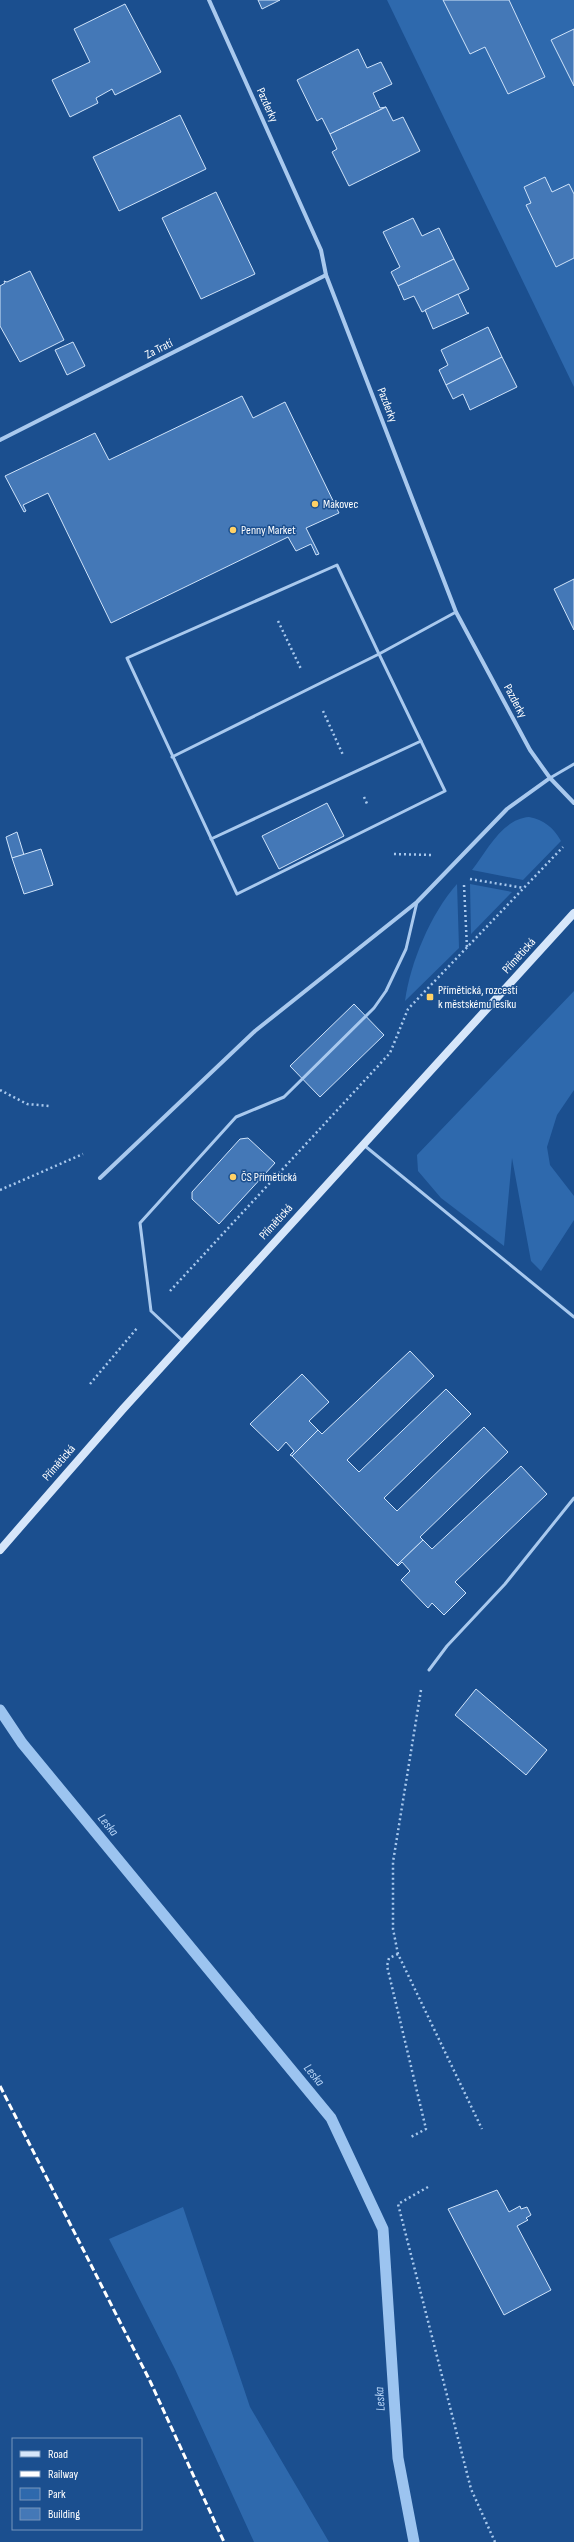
<svg xmlns="http://www.w3.org/2000/svg" width="574" height="2542" font-family="'Sofia Sans Condensed',sans-serif">
<rect width="100%" height="100%" fill="#1b4f8f"/>
<g fill="#2e69ad">
<path d="M387,0h187v387z"/>
<path d="M529,817c15,3 24,10 32,24l-38,39 -51,-10c15,-19 30,-51 57,-53z"/>
<path d="M457,884l2,64 -54,53c5,-38 26,-88 52,-117z"/>
<path d="M470,884l42,8 -41,42z"/>
<path d="M574,991v99l-17,25 -10,32 3,18 24,31v24l-33,51 -10,-10 -19,-103 -8,88 -63,-48 -23,-27 -1,-16z"/>
<path d="M183,2207l67,200 79,135h-75l-79,-173 -66,-130z"/>
</g>
<g fill="none" stroke-linecap="round" stroke-linejoin="round">
<path stroke="#9cc4f0" stroke-width="11" d="M0,1710l22,33 309,375 52,111 15,229 16,84"/>
</g>
<g fill="#4478b7" stroke="#cfe3fa">
<path d="M258,0h22l-18,9z"/>
<path d="M443,0h66l36,77 -37,17 -23,-47 -15,7z"/>
<path d="M125,4l36,68 -46,23 -3,-6 -16,9 2,5 -28,14 -18,-37 38,-18 -16,-33z"/>
<path d="M574,29v57l-23,-46z"/>
<path d="M358,49l9,19 14,-6 11,22 -19,9 7,15 6,-1 -56,27 -8,-16 -5,3 -20,-41z"/>
<path d="M386,107l7,14 10,-4 17,34 -71,35 -17,-34 5,-3 -7,-15z"/>
<path d="M180,115l26,54 -87,42 -26,-54z"/>
<path d="M545,177l7,15 17,-8 5,10v64l-18,9 -30,-62 5,-2 -7,-16z"/>
<path d="M216,192l39,82 -54,25 -39,-81z"/>
<path d="M413,218l9,18 17,-8 15,31 -56,27 -7,-14 9,-5 -17,-35z"/>
<path d="M454,259l15,30 -47,23 -8,-16 -10,4 -6,-14z"/>
<path d="M30,271l34,69 -44,22 -20,-36v-40l5,-3 -1,-2 3,1z"/>
<path d="M458,294l9,19h2l-36,16 -8,-19z"/>
<path d="M488,327l14,30 -56,28 -7,-15 9,-5 -7,-15z"/>
<path d="M73,342l12,24 -18,9 -12,-25z"/>
<path d="M502,357l15,30 -47,23 -7,-16 -10,5 -7,-14z"/>
<path d="M242,396l11,22 32,-16 54,111 -33,15 13,26 -3,1 -5,-11 -15,7 -8,-14 -177,86 -63,-130 -25,12 3,6 -2,1 -19,-36 90,-43 14,27z"/>
<path d="M574,579v51l-20,-41z"/>
<path d="M327,803l17,33 -65,33 -17,-33z"/>
<path d="M17,832l7,23 -12,3 -6,-21z"/>
<path d="M41,849l12,36 -29,9 -12,-36z"/>
<path d="M354,1004l30,31 -64,62 -30,-31z"/>
<path d="M248,1138l27,25 -56,61 -27,-25v-7l48,-53z"/>
<path d="M410,1351l24,25 -87,84 12,12 87,-83 25,25 -87,84 13,13 87,-84 24,25 -88,85 3,3 -26,25 -105,-109 26,-26 4,4z"/>
<path d="M302,1374l27,28 -20,19 9,9 -26,26 -2,-1 4,-4 -8,-9 -8,9 -28,-27z"/>
<path d="M521,1466l26,28 -92,88 11,11 -22,22 -12,-12 -4,5 -27,-28 9,-9 -8,-9 -4,4 -1,-1 26,-25 9,9z"/>
<path d="M476,1689l71,61 -21,25 -71,-60z"/>
<path d="M497,2190l12,22 11,-6 1,3 6,-2 4,8 -5,3 2,2 -11,6 34,64 -47,25 -56,-106z"/>
</g>
<g fill="none" stroke-linecap="round" stroke-linejoin="round">
<g stroke="#a9c9ee" stroke-width="2.5" stroke-dasharray="2 3" stroke-linecap="butt">
<path d="M278,621l23,48"/>
<path d="M323,711l20,44"/>
<path d="M364,797l4,9"/>
<path d="M394,854l38,1"/>
<path d="M470,879l54,9"/>
<path d="M464,885l3,63"/>
<path d="M0,1090l27,14 22,2"/>
<path d="M0,1190l83,-36"/>
<path d="M170,1291l220,-238 18,-44 155,-162"/>
<path d="M90,1384l48,-57"/>
<path d="M421,1690l-28,172v67l5,25 84,175"/>
<path d="M398,1954l-9,4 -2,8 39,163 -17,9"/>
<path d="M428,2187l-30,17 73,285 24,53"/>
</g>
<g stroke="#a9c9ee" stroke-width="3">
<path d="M172,757l207,-103 -42,-89 -210,93 110,236 208,-103 -66,-137 77,-42"/>
<path d="M550,778l24,-14"/>
<path d="M211,839l210,-98"/>
<path d="M365,1146l209,171"/>
<path d="M184,1342l-33,-31 -11,-88 96,-106 48,-20 90,-89 12,-17 20,-42 11,-47"/>
<path d="M429,1670l18,-24 58,-62 69,-86"/>
</g>
<g stroke="#a9c9ee" stroke-width="4">
<path d="M209,0l112,250 5,25 130,337 74,138 20,28 24,25"/>
<path d="M0,440l326,-165"/>
<path d="M100,1178l155,-147 162,-129 90,-93 43,-31"/>
</g>
<path stroke="#d6e6fa" stroke-width="8" d="M0,1550l123,-141 451,-496"/>
<path stroke="#fff" stroke-width="3" stroke-dasharray="7 3" stroke-linecap="butt" d="M0,2086l150,295 74,161"/>
</g>
<g fill="#ffd166" stroke="#1b4f8f" stroke-width="1.5">
<circle cx="315" cy="504" r="4"/>
<circle cx="233" cy="530" r="4"/>
<rect x="426" y="993" width="8" height="8" rx="2"/>
<circle cx="233" cy="1177" r="4"/>
</g>
<g text-anchor="middle" dominant-baseline="central" stroke-width="3" stroke-linejoin="round" paint-order="stroke">
<g font-size="12" fill="#fff" stroke="#1b4f8f">
<text transform="translate(267 105) rotate(66)">Pazderky</text>
<text transform="translate(159 349) rotate(-27)">Za Tratí</text>
<text transform="translate(387 405) rotate(69)">Pazderky</text>
<text transform="translate(515 701) rotate(62)">Pazderky</text>
<text transform="translate(519 956) rotate(-48)">Přímětická</text>
<text transform="translate(276 1222) rotate(-48)">Přímětická</text>
<text transform="translate(59 1463) rotate(-49)">Přímětická</text>
</g>
<g font-size="12" fill="#fff" stroke="#1b4f8f" text-anchor="start">
<text x="323" y="504">Makovec</text>
<text x="241" y="530">Penny Market</text>
<text x="438" y="990">Přímětická, rozcestí<tspan x="438" dy="14">k městskému lesíku</tspan></text>
<text x="241" y="1177">ČS Přímětická</text>
</g>
<g font-size="13" font-style="italic" fill="#b5d3f5" stroke="#1b4f8f">
<text transform="translate(108 1825) rotate(51)">Leska</text>
<text transform="translate(314 2075) rotate(51)">Leska</text>
<text transform="translate(380 2399) rotate(-94)">Leska</text>
</g>
</g>
<rect x="12" y="2438" width="130" height="92" fill="#1b4f8f" stroke="#7695bc"/>
<rect x="20" y="2451" width="20" height="6" fill="#d6e6fa" stroke="#7695bc"/>
<text x="48" y="2458" font-size="12" fill="#ffffff">Road</text>
<rect x="20" y="2471" width="20" height="6" fill="#ffffff" stroke="#7695bc"/>
<text x="48" y="2478" font-size="12" fill="#ffffff">Railway</text>
<rect x="20" y="2488" width="20" height="12" fill="#2e69ad" stroke="#7695bc"/>
<text x="48" y="2498" font-size="12" fill="#ffffff">Park</text>
<rect x="20" y="2508" width="20" height="12" fill="#4478b7" stroke="#7695bc"/>
<text x="48" y="2518" font-size="12" fill="#ffffff">Building</text>
</svg>
